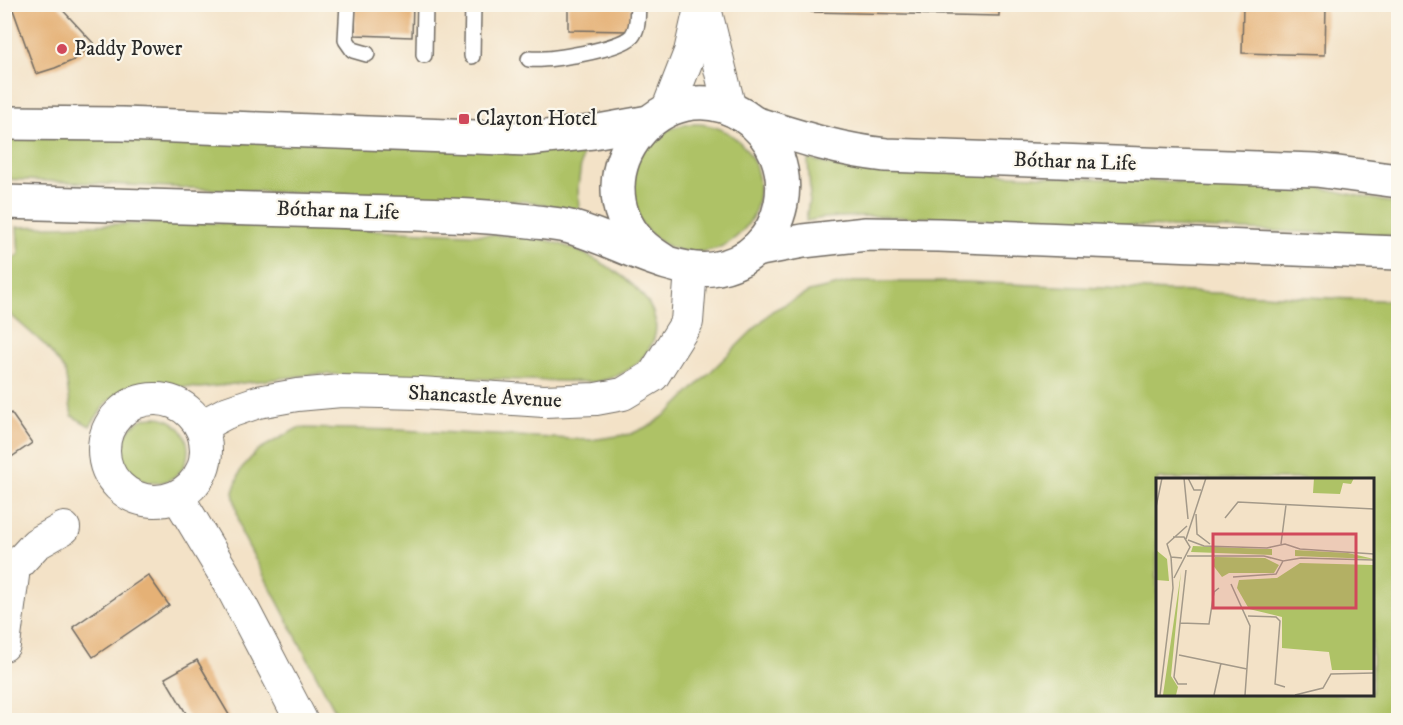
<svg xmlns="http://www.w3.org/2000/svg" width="1403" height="725" font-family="'IM FELL DW Pica',serif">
<rect width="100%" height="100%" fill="#fbf7ec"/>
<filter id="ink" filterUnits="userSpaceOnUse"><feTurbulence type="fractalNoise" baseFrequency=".0167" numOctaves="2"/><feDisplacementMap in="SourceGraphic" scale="12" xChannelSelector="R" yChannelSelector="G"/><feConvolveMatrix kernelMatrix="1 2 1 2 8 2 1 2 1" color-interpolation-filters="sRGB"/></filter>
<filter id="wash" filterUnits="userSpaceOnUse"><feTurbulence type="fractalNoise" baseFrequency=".008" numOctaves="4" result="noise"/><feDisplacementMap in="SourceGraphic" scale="24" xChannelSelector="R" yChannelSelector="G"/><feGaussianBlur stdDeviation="1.35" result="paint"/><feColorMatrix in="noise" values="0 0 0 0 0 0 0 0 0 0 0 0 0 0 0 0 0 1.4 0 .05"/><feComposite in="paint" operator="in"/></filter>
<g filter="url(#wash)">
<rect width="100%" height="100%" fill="#f3e2c7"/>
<g fill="#aec266" stroke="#6c7648" stroke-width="1.5" fill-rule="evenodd">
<circle cx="695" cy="188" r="64"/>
<path d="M5,133l578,16 -5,38 1,21 -3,4 -44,-10 -36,-3 -225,-7 -266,-13z"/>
<path d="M808,159l34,9 480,20 76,16v32l-455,-18 -80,-2 -40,2 -17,3 4,-29z"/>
<path d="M199,222l314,14c11,1 22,2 33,4 40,9 136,57 103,109 -12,20 -32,29 -54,33l-278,-8 -116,14 -20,-1 -21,-6 -34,9 -19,12 -17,24 -18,-10 -7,-45 -19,-25 -41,-36 -1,-44 15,-12 -2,-27z"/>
<path d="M852,282h112l434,19v419h-1058l-99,-188 -8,-40 8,-23 17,-19 40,-22 101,2 192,10 40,-6 22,-10 20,-15 99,-98 37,-19zM1157,479h215v215h-215z"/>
<circle cx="155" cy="450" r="33"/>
</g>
<g id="blocks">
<g fill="#e5b176">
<path d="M11,4h46l37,40 -20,16 -19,8 -19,6z"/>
<path d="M355,4h58l-1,33 -57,-2z"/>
<path d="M568,4h63l-1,27 -62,-1z"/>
<path d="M811,4h188v12l-188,-4z"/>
<path d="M1243,4h83l-1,51 -83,-2z"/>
<path d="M11,413l21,30 -28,19v-45z"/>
<path d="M148,575l21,30 -76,52 -20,-30z"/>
<path d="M197,660l11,19 24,41h-42l-25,-42z"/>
</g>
</g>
</g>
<g filter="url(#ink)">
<use href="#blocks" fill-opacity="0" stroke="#716b62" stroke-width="1.5"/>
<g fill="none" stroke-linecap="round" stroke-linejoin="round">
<g stroke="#716b62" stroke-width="18">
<g id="lane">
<path d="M348,4l-2,36 7,10 14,4"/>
<path d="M424,55l1,-51"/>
<path d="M472,56l1,-52"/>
<path d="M529,59c19,2 90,-9 103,-23 7,-8 5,-22 6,-32"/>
</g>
</g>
<g stroke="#716b62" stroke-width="34">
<g id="street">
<path d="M704,4l26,105"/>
<path d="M667,111l23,-59 11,-48"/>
<circle cx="155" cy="450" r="51"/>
<path d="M201,426l25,-13 32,-11 39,-7 44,-4 79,2 124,8 52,-2 27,-5 30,-18 34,-54 4,-53"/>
<path d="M178,497l51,85 72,138"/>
<path d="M4,645l10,-77 22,-24 28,-16"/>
</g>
</g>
<g stroke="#716b62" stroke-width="36">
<g id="secondary">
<path d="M4,123l118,1 406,15 65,-7 56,-10"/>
<path d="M754,123c45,14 85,27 132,32l430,15 82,11"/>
<path d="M4,202c118,3 235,6 352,10 58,2 116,2 173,9 14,2 28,3 41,6 42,11 100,47 142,42 77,-10 96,-112 32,-153 -80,-51 -168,57 -104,127 7,7 16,13 24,18"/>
<path d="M755,250l48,-9 63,-7 73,1 459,18"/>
</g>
</g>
<use href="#lane" stroke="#fff" stroke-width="15"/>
<use href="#street" stroke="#fff" stroke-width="32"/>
<use href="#secondary" stroke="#fff" stroke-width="33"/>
</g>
</g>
<g fill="#d1495b" stroke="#fbf7ec" stroke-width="2">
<circle cx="62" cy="49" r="6"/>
<rect x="458" y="113" width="12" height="12" rx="3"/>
</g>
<g text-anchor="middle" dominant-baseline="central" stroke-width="4.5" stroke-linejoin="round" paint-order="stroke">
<g font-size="21" fill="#2b2b2b" stroke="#fbf7ec" text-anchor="start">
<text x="74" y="49">Paddy Power</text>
<text x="476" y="119">Clayton Hotel</text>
</g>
<g font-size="21" fill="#2b2b2b" stroke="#fbf7ec">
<text transform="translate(1075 162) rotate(2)">Bóthar na Life</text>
<text transform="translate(338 211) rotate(2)">Bóthar na Life</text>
<text transform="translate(485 397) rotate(3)">Shancastle Avenue</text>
</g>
</g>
<g transform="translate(1156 478)">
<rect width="218" height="218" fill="#f3e2c7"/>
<path d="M158,0h40l-3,6 -8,-1 -3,11 -27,-1zM37,68l72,3h7v6l-81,-3zM0,72l11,9 2,22 -13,-1zM139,72l53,3 26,6 -79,-3zM59,79l50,1 14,7 -5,8h-45l-7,4 -10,-13zM144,85l73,2v105h-41l-3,-18 -47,-4v-31l-33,-8 -12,-21 2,-8 38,-2zM25,94l-10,104 7,11 -2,8h-13z" fill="#aec266"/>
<path fill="none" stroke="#a39989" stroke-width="1.5" d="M28,0l4,41M32,0l6,12h7M0,29l6,-29M40,36l1,20 13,10M69,40l13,-16 136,7M17,59h11l6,10 -16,31M30,61l20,-61M32,62l16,6 63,2 18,-4 15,5 74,5M125,66l5,-39M31,78h77l19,5 18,-3 73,2M26,80l-11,-1 -4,-13 20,-18M30,92l-12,107 4,7h9M77,99l43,-3 7,-13M75,106l19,42 -5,69M92,138l28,1 4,4 -5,63 10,3M24,145l29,1 5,-32 5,-4M23,177l68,14M4,217l13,-107 -2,-31M58,217l7,-32M139,217l28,-7 8,-14 43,-1"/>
<path fill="#d1495b" fill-opacity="0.15" stroke="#d1495b" stroke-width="3" d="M57,56h143v74h-143z"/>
<rect width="218" height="218" fill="none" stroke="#2b2b2b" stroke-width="3"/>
</g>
<rect width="1403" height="725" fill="none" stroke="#fbf7ec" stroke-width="24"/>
</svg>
